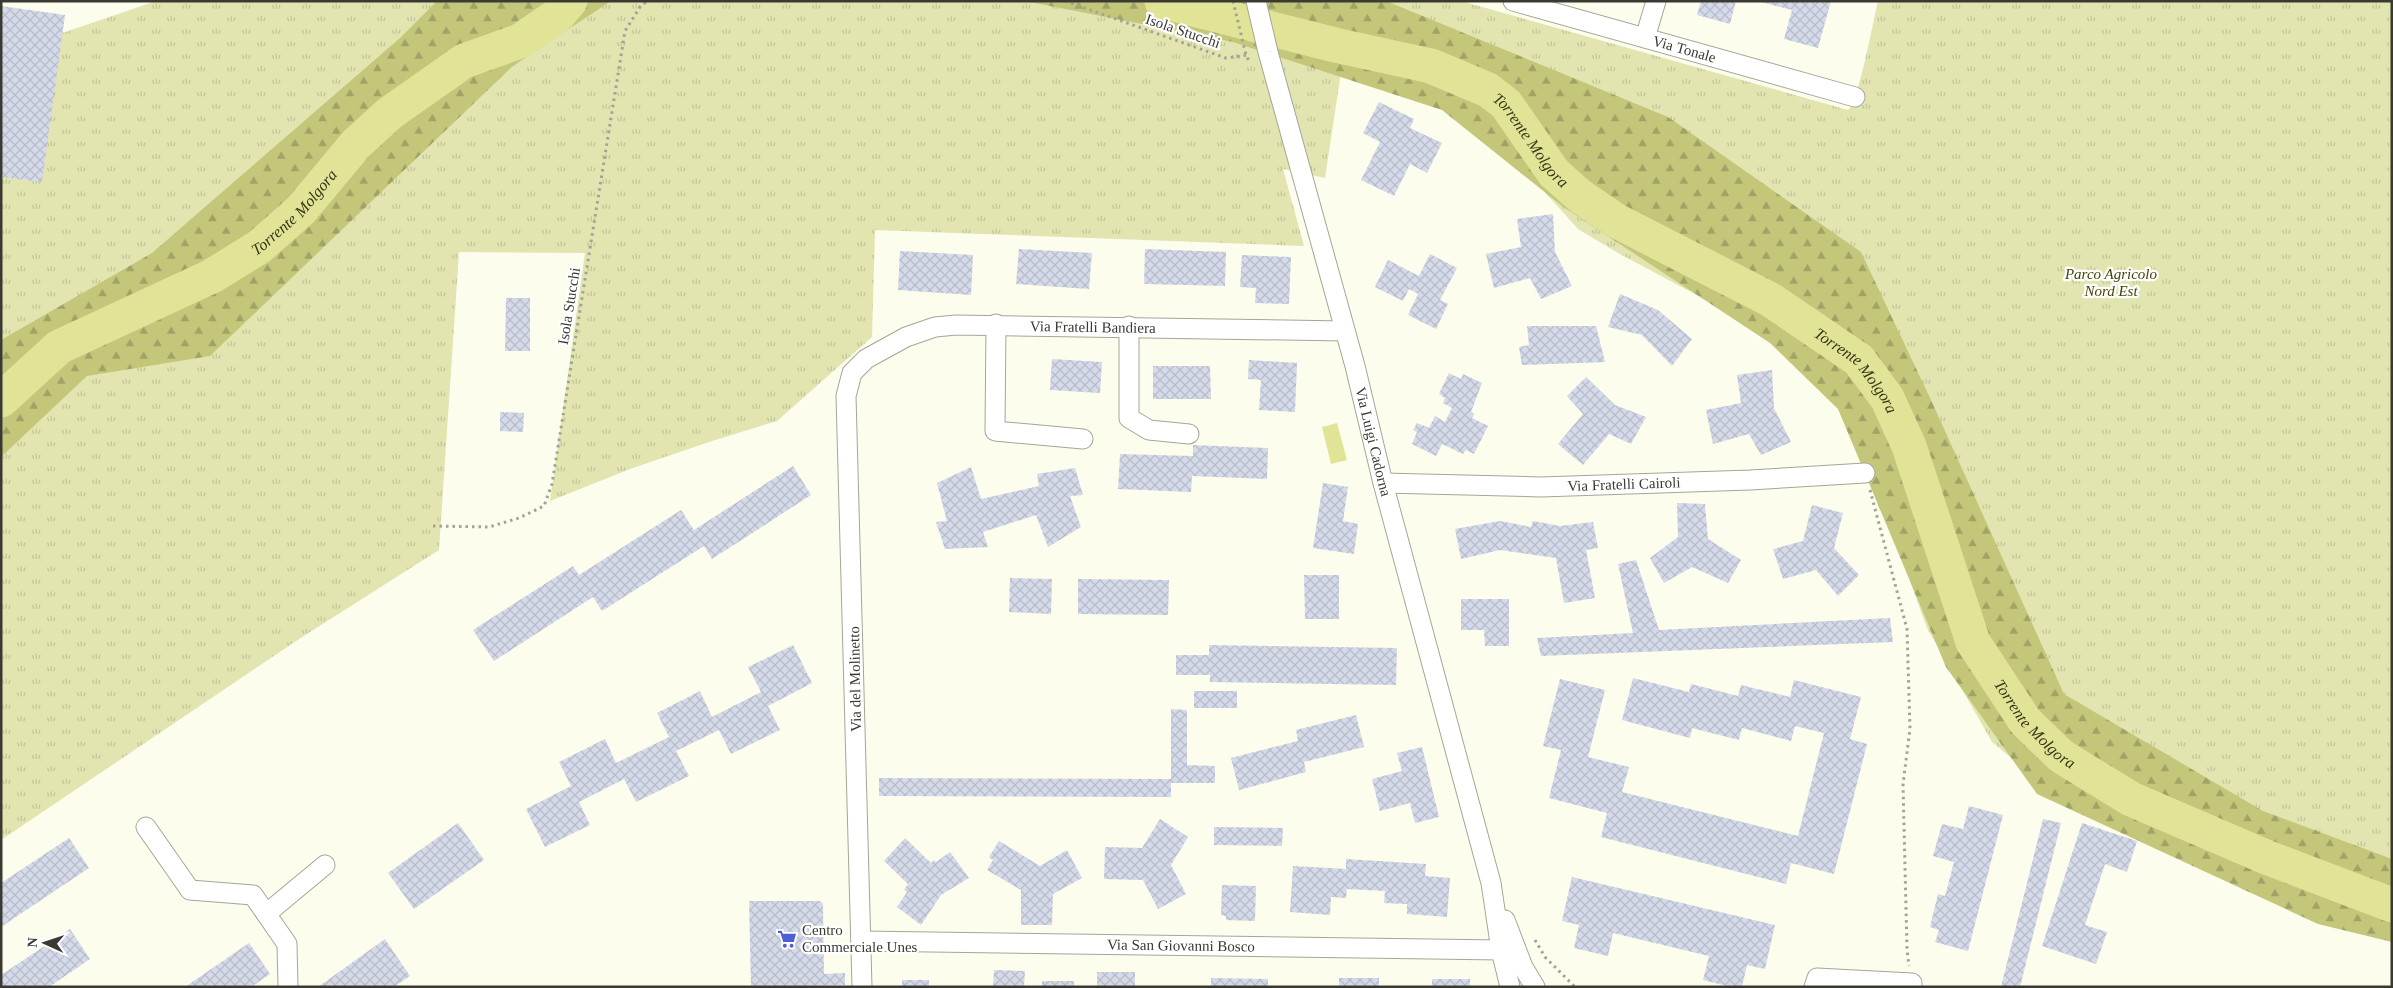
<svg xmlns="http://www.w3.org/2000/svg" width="2393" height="988" font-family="Georgia,serif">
<defs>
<pattern id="grass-tufts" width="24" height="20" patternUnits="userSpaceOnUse" patternTransform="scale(1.25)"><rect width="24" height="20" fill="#e2e5b0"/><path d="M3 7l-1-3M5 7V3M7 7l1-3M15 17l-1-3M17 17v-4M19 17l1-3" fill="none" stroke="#c3c598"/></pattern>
<pattern id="forest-firs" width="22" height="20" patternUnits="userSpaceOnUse" patternTransform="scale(1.25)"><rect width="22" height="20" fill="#c4c77a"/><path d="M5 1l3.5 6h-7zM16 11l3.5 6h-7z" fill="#a0a365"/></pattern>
<pattern id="building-cross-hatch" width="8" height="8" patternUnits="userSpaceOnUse" patternTransform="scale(1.25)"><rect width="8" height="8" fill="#d5daea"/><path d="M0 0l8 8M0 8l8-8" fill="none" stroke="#b8bcc9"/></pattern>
</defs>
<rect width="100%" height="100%" fill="#fcfdec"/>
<path fill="url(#grass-tufts)" d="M156,1h1305l387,109c10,-5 26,-93 30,-109h514v938l-149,-49 -25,-22 -167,-77 -59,-49 -65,-114 -52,-144 -2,-38 -90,-105 -165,-88 -40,-24 -98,-109 -138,-54 -17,112 -42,-9 21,77 -429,-16 -3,107 -95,84 -65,20 -82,28 -80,32 35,-248 -126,-1 -20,298 -140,89 -298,201v-786z"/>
<g fill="url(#forest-firs)">
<path d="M437,1h174l-98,65 -303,290 -123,20 -86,81v-117l151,-87 248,-215z"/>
<path d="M1025,1h361l282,116 193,135 70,148 133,294 199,117 129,48v83l-74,-18 -281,-130 -91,-127 -108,-258 -68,-66 -208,-137 -120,-96 -209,-68z"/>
</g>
<path fill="#e1e496" d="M1337,423l10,37 -16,4 -9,-37z"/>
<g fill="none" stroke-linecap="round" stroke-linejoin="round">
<g stroke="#e1e496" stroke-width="35">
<path id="s1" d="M1162,1l173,44 96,21 57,24 18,14 48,69 26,23 35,24 156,80 88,60 28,38 22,48 64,196 52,79 36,35 70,43 135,58 126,48"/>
<path id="s2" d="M1,400l58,-53 153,-71 47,-29 42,-37 55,-66 34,-31 74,-52 56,-20 38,-26 12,-14"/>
</g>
</g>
<g fill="url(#building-cross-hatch)">
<path d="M1701,1h35l-6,23 -33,-9z"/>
<path d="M1831,1l-13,47 -34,-9 8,-29 -31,-8z"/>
<path d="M1,6l64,9 -23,167 -41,-5z"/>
<path d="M1379,102l35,17 -4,9 32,15 -15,30 -17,-9 -16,32 -33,-16 19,-38 -17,-9z"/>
<path d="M1553,214l2,38 17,34 -31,13 -11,-21 -36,10 -8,-34 35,-7 -4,-28z"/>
<path d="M1019,249l73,4 -3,36 -73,-5z"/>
<path d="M1145,249l81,3 -1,34 -81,-2z"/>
<path d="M900,251l73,4 -2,40 -73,-5z"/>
<path d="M1430,254l27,14 -17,32 8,4 -12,25 -28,-14 10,-21 -9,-5 -6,12 -28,-14 13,-27 31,16z"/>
<path d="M1242,255l49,2 -2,47 -34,-1 1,-15 -16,-1z"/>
<path d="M1620,294l38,16 34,29 -20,27 -30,-31 -34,-8z"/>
<path d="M506,298h24v53h-25z"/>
<path d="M1527,326h69l9,36 -83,3 -3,-18 10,-2z"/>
<path d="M1052,359l50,3 -2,31 -50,-3z"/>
<path d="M1249,360l48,3 -2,49 -36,-2 2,-30 -13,-1z"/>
<path d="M1153,366h57l1,33h-58z"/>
<path d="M1772,370l2,38 17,34 -30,13 -12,-21 -36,10 -7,-34 35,-7 -4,-28z"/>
<path d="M1449,373l12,6 2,-5 19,9 -11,29 3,2 -2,4 16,8 -14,28 -8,-4 -3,4 -21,-10 -6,12 -24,-12 5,-12 -4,-2 4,-7 12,5 6,-12 10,6 7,-14 -9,-5 2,-5 -6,-4z"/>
<path d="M1586,377l29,28 31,12 -15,27 -22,-10 -26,31 -25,-21 25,-30 -16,-18z"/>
<path d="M500,412l24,1 -1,19 -23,-1z"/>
<path d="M1193,445l75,3 -1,31 -75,-3 -1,16 -73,-3 2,-35 73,2z"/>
<path d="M793,466l18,29 -99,64 -8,-13 -102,65 -9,-14 -99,64 -21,-31 100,-64 6,9 102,-65 13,20z"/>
<path d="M971,467l10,32 58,-13 -2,-12 38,-6 8,27 -13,1 11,31 -33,20 -12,-32 -53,17 5,15 -43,2 -9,-27 11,-1 -10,-38z"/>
<path d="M1323,483l25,4 -5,34 15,3 -4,30 -41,-6z"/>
<path d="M1677,503l28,1 3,35 33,21 -13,23 -36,-16 -28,16 -14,-25 28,-21z"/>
<path d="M1812,505l31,8 -9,35 25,27 -21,21 -22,-26 -33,9 -10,-30 30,-8z"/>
<path d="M1500,521l31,6 2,-6 27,5 33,-4 5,26 -12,2 9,48 -31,5 -8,-45 -56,-8 -39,9 -6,-30z"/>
<path d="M1636,560l23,70 231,-12 3,24 -352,14 -4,-18 96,-5 -15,-69z"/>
<path d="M1304,575h35v44h-34z"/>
<path d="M1010,578l42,1 -1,35 -42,-2z"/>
<path d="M1078,579l91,1 -1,35 -90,-1z"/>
<path d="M1461,599h48v47h-24l-1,-16h-23z"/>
<path d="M793,645l19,38 -44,23 12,24 -49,24 -12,-24 -43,21 13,25 -53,26 -12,-23 -45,23 11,23 -45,22 -19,-38 45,-23 -12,-24 46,-23 11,24 53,-26 -12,-24 43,-22 12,26 49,-25 -13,-25z"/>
<path d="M1209,645l188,3 -1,37 -186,-3v-7h-34v-20h33z"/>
<path d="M1633,678l56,14 2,-8 47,12 3,-11 49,12 4,-17 67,17 -11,42 17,5 -33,130 -43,-11 -5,21 -185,-47 6,-24 -58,-15 12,-48 -18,-4 17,-67 45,11 -17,67 41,10 -7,25 176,44 26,-103 -29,-7 -4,15 -49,-13 -3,12 -47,-12 -2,10 -68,-18z"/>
<rect x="1194" y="691" width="43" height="17"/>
<path d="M1171,709l16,1v55l28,1v17h-44v14l-292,-1v-18l292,1z"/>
<path d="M1356,715l8,32 -60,15 2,10 -67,18 -8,-32 67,-17 -2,-11z"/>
<path d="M1422,747l17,70 -24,6 -5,-20 -30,8 -8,-32 30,-8 -5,-18z"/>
<path d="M1969,806l34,9 -35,136 -33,-9 4,-12 -9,-3 8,-33 7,2 9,-34 -21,-6 9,-32 21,5z"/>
<path d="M1160,819l28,18 -17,28 15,29 -28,15 -15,-29 -39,-1 1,-32 37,1z"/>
<path d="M2043,819l18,4 -41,164h-19z"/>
<path d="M458,823l26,37 -70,49 -26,-36z"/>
<path d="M2082,823l55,18 -10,31 -22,-8 -20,61 22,7 -11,32 -54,-18z"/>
<path d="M1214,827l69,1 -1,18 -68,-1z"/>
<path d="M69,838l20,30 -88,59v-44z"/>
<path d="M905,838l26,25 3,-3 2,2 14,-10 19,26 -28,17 -20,30 -24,-18 10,-15 -3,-2 4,-6 -24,-23z"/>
<path d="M999,841l41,25 27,-16 15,28 -29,16 -1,31h-31v-35l-34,-20 6,-10 -4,-3z"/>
<path d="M1346,859l80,5 -1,12 25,2 -3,39 -40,-3v-10l-23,-1 1,-12 -38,-2 -1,9 -15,-1 -1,18 -40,-3 3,-46 53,3z"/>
<path d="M1572,877l203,48 -10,44 -18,-4 -5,22h-11l-28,-7 6,-24 -96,-23 -5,23 -34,-8 5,-23 -17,-4z"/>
<path d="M1222,885l34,1 -1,35 -29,-1v-4l-5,-1z"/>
<path d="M749,901h71l3,3 1,70 21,-1v12l-94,2z"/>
<path d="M70,929l20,30 -41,28h-48v-12z"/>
<path d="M385,939l25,37 -16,11h-76z"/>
<path d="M249,943l21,31 -19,13h-66z"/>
<path d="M994,970l31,1 -1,16h-31z"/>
<rect x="1097" y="972" width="38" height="15"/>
<path d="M1211,978l57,1v8h-57z"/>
<rect x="1339" y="978" width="40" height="9"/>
<rect x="1432" y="979" width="38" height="8"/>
<rect x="902" y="980" width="27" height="7"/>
<rect x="1042" y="981" width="32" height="6"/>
</g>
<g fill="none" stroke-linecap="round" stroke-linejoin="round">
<g stroke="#a5a696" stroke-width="21">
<g id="minor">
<path id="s3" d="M1256,1l12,51 87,314 28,117 108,400 10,67 9,37"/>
<path id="s4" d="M1513,1l342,96"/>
<path d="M1645,38l11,-37"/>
<path d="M996,324l-1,107 88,8"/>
<path d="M1129,326v92l20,12 40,4"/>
<path id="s5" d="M1383,483l158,4 209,-7 115,-7"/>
<path d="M146,827l44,63 63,5 34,49 1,43"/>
<path d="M266,914l59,-49"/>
<path d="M1505,920l18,47 12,20"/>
<path id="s6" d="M861,941l640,9"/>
<path id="s7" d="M862,987l-16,-591 6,-23 14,-14 40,-22 29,-10 21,-2 389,6"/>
<path d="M1814,987l3,-9 95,5v4"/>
</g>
</g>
<g stroke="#a2a396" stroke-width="3" stroke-dasharray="2.5 4" stroke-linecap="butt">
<path d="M1065,1l161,57 22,-3"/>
<path d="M1233,1l13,54 4,8"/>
<path d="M1870,490l37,139 3,100 -7,55 4,165 2,17"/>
<path d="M433,526l56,1 30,-9 25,-12 8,-22 73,-453 15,-24 7,-6"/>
<path d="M1535,940l10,17 30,30"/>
</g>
<use href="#minor" stroke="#fff" stroke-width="19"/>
</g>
<defs>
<g id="supermarket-bare" transform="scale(1.5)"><path d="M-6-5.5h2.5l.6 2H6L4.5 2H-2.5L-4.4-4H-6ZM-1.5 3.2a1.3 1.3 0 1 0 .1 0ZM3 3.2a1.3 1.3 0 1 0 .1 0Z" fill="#4d5fd4" stroke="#fff" stroke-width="2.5" paint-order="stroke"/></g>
</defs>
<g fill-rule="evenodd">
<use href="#supermarket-bare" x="787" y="939"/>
</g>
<g text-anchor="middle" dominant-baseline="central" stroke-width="4.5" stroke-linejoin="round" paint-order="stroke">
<g font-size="15" fill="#3a3a33" stroke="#fff">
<text transform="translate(1183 31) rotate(19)">Isola Stucchi</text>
<text stroke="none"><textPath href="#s4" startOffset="178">Via Tonale</textPath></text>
<text transform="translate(569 306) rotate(-81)">Isola Stucchi</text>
<text stroke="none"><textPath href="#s7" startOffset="869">Via Fratelli Bandiera</textPath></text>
<text stroke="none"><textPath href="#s3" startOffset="456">Via Luigi Cadorna</textPath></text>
<text stroke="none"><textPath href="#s5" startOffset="241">Via Fratelli Cairoli</textPath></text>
<text transform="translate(855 679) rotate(-91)">Via del Molinetto</text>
<text stroke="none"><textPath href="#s6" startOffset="320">Via San Giovanni Bosco</textPath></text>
</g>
<g font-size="15" font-style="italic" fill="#444407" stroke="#fff">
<text x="2111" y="274">Parco Agricolo<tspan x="2111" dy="17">Nord Est</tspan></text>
</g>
<g font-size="15" fill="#3a3a33" stroke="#fff" text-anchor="start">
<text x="802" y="930">Centro<tspan x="802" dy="17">Commerciale Unes</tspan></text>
</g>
<g font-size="16" font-style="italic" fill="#353615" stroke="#fff">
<text stroke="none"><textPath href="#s1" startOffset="405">Torrente Molgora</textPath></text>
<text stroke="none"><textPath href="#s2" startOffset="352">Torrente Molgora</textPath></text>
<text stroke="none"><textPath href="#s1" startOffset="810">Torrente Molgora</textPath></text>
<text stroke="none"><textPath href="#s1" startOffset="1214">Torrente Molgora</textPath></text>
</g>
</g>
<rect width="2393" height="988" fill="none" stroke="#3a3a33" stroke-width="5"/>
<g transform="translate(45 943) rotate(273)" stroke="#ffffff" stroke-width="4" paint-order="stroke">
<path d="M0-4L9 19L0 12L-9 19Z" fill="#3a3a33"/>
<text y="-8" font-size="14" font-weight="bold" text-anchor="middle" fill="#3a3a33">N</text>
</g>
</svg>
